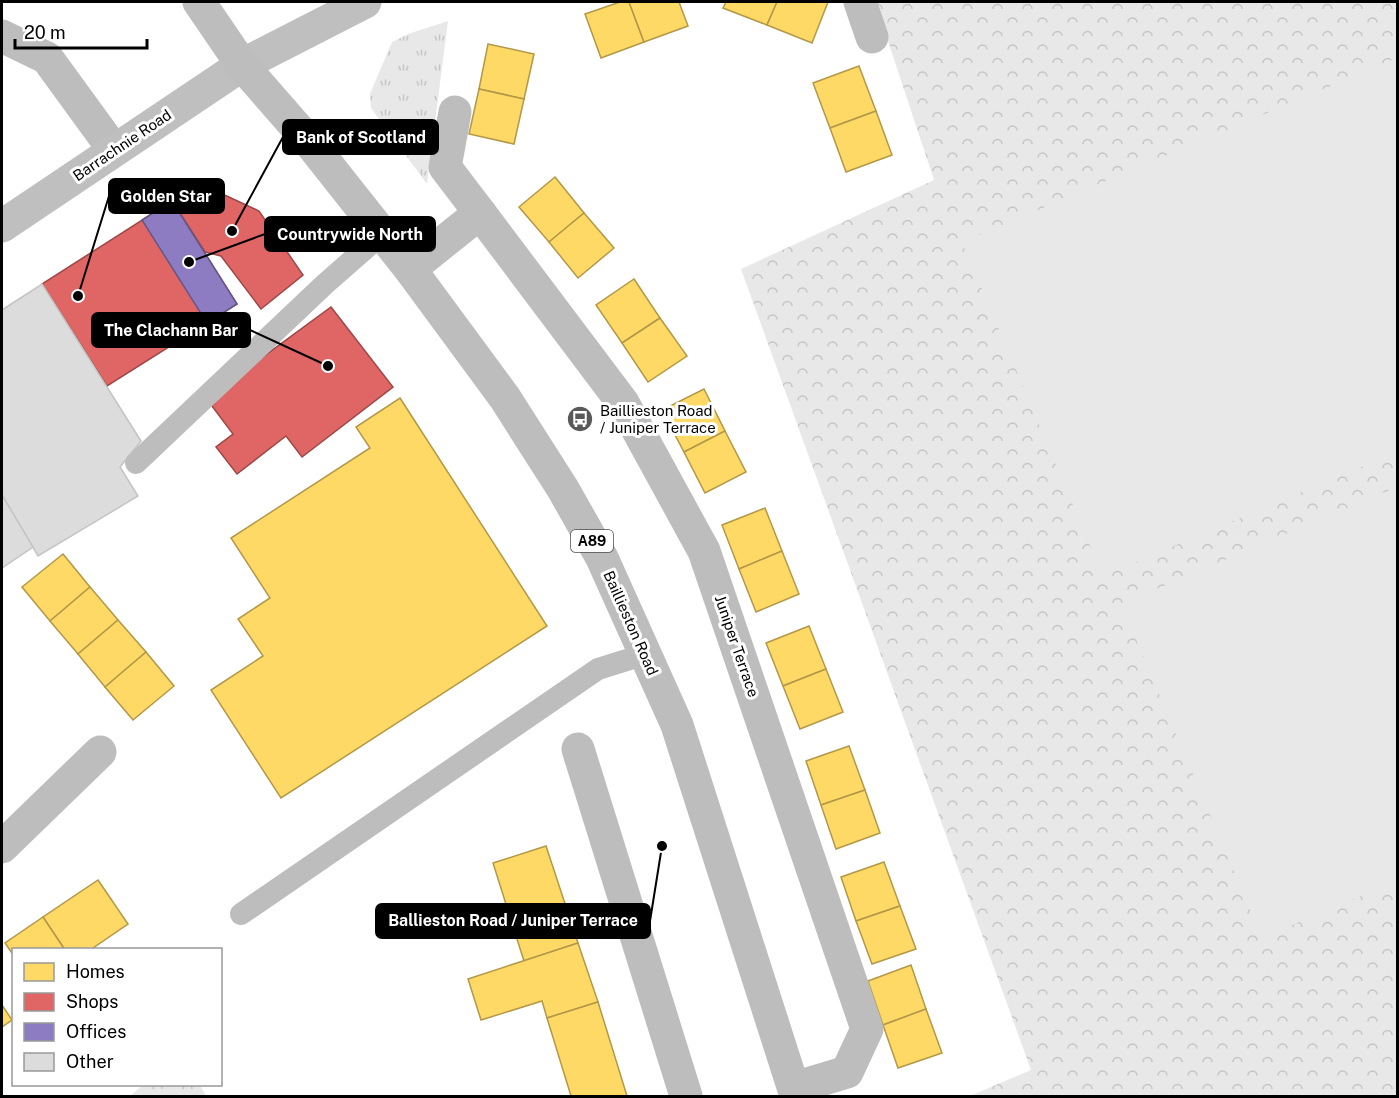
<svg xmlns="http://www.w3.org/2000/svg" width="1399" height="1098" font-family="'Public Sans',sans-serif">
<defs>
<pattern id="grass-tufts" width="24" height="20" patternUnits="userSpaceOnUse" patternTransform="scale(1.5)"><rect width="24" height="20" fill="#e8e8e8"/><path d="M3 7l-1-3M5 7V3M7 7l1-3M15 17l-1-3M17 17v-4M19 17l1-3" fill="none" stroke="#c5c5c5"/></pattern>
<pattern id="park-crowns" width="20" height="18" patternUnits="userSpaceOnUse" patternTransform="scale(1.5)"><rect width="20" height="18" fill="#e8e8e8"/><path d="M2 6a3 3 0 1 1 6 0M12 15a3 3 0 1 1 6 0" fill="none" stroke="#c5c5c5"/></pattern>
</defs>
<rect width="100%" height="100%" fill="#fff"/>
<path fill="url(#grass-tufts)" d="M448,21l-21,163 -56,-76 -1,-14 22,-52 16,-8z"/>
<g fill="url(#park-crowns)">
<path d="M875,2h522v1094h-427l61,-26 -290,-801 193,-89z"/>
<path d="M144,1084l56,1 6,11h-76z"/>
</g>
<g fill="#e8e8e8">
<path d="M1397,58v394l-294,124 -141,-334z"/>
<path d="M1397,487v394l-135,57 -141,-334z"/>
</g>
<g fill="#ffd966" stroke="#b29847" stroke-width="1.5">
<path d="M620,2h9l15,40 -43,16 -16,-44z"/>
<path d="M629,2h50l9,24 -44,16z"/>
<path d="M726,2h51l-10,23 -44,-17z"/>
<path d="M777,2h51l-16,41 -45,-18z"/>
<path d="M488,44l46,10 -10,45 -45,-10z"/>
<path d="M859,66l17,45 -46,17 -17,-45z"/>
<path d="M479,89l45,10 -10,45 -45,-10z"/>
<path d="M876,111l16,44 -46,17 -16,-44z"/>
<path d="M555,177l29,36 -35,29 -30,-35z"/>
<path d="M584,213l30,35 -36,30 -29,-36z"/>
<path d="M634,279l26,39 -38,25 -26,-38z"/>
<path d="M660,318l27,38 -39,26 -26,-39z"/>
<path d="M704,389l21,42 -41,21 -22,-42z"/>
<path d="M400,398l147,228 -266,172 -70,-108 52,-34 -25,-37 32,-21 -39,-60 139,-90 -14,-21z"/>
<path d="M725,431l21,41 -41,21 -21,-41z"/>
<path d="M765,508l17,43 -43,18 -17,-44z"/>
<path d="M782,551l17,43 -43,18 -17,-43z"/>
<path d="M63,554l27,33 -40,34 -28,-34z"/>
<path d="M90,587l28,33 -40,34 -28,-33z"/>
<path d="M118,620l28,32 -41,35 -27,-33z"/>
<path d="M809,626l17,43 -43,17 -17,-43z"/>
<path d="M146,652l28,34 -41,34 -28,-33z"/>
<path d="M826,669l17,43 -43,17 -17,-43z"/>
<path d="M849,746l16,44 -44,15 -15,-44z"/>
<path d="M865,790l15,43 -44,16 -15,-44z"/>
<path d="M546,846l32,97 -54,18 -31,-98z"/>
<path d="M884,862l16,44 -44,15 -15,-44z"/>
<path d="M98,880l30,44 -38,26h-25l-22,-33z"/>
<path d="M900,906l16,43 -44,15 -16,-43z"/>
<path d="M43,917l22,33h-51v6l-9,-13z"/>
<path d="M578,943l20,59 -51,16 -5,-17 -61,19 -13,-41z"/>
<path d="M911,965l15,44 -43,16 -15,-44z"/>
<path d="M598,1002l29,94h-56l-24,-78z"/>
<path d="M2,1005l10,15 -10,7z"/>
<path d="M926,1009l16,44 -44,15 -15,-43z"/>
</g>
<g fill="#e06666" stroke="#9d4747" stroke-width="1.5">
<path d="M201,184l58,27 44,64 -42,34 -40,-53 -16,-4 -33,-51z"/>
<path d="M172,201l65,103 -130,82 -65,-102z"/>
<path d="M331,307l62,80 -91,70 -16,-21 -49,38 -21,-27 17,-13 -21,-28 29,-33z"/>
</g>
<path fill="#8e7cc3" stroke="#635788" stroke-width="1.5" d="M172,201l65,103 -30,19 -65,-103z"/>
<g fill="#dcdcdc" stroke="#c4c4c4" stroke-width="1.5">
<path d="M42,284l99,157 -21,26 18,29 -100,60 -36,-61v-185z"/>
<path d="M2,495l31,52 -31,21z"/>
</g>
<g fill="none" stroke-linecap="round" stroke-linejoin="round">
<g stroke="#bdbdbd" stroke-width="22">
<path d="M136,463l189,-179 57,-50"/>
<path d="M241,914l357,-245 48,-15"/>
</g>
<g stroke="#bdbdbd" stroke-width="33">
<path d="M860,2l12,35"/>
<path d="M2,36l45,22 67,92"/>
<path d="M455,112l-10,55 35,46"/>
<path d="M410,269l70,-56 143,190 81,148 163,478 -20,43 -53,16"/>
<path d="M578,749l108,347"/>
<path d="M2,847l98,-95"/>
</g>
<path stroke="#bfbfbf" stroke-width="33" d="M2,226l240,-161 123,-63"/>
<path stroke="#bdbdbd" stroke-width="33" d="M199,2l43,63 69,79 99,125 95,129 58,91 39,69 75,167 119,371"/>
</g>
<defs>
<g id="bus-disc" transform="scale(1.35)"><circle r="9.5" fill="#595959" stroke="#fff"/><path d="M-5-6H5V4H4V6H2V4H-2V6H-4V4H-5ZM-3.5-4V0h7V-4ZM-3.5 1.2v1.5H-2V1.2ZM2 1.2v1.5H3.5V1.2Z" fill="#fff"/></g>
</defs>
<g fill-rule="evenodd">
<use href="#bus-disc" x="580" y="419"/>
</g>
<g text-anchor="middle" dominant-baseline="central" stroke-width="6" stroke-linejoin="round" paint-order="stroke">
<rect fill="#fff" stroke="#4c4c4c" stroke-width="1.5" x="571" y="530" width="42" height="22" rx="4.5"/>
<g font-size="14" font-weight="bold" fill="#000">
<text x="592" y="541">A89</text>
</g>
<g font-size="15" fill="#000" stroke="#fff">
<text transform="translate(122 145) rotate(-34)">Barrachnie Road</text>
<text transform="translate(631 623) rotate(66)">Baillieston Road</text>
<text transform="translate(737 646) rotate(71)">Juniper Terrace</text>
</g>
<g font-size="15" fill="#000" stroke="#fff" text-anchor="start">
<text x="600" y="410">Baillieston Road<tspan x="600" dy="17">/ Juniper Terrace</tspan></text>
</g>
</g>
<path fill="none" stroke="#000" stroke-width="2" d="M232 231L283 137M78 296L109 196M189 262L265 234M328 366L250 330M662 846L650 921"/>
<g fill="#000" stroke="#fff" stroke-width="2">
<circle cx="232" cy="231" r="6"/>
<circle cx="78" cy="296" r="6"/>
<circle cx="189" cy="262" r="6"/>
<circle cx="328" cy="366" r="6"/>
<circle cx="662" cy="846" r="6"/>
</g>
<g fill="#000" stroke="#000" stroke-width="2">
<rect x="283" y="120" width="155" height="34" rx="6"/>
<rect x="109" y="179" width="115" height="34" rx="6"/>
<rect x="265" y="217" width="170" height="34" rx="6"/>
<rect x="92" y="313" width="158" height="34" rx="6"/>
<rect x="376" y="904" width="274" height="34" rx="6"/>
</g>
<g font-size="16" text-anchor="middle" font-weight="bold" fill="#fff">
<text x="361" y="143">Bank of Scotland</text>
<text x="166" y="202">Golden Star</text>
<text x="350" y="240">Countrywide North</text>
<text x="171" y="336">The Clachann Bar</text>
<text x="513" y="926">Ballieston Road / Juniper Terrace</text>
</g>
<rect width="1399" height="1098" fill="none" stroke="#000000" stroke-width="6"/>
<rect x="12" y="948" width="210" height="138" fill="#ffffff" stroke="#999999" stroke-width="1.5"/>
<rect x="24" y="963" width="30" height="18" fill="#ffd966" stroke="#999999" stroke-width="1.5"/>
<text x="66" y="978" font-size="18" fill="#000000">Homes</text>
<rect x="24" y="993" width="30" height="18" fill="#e06666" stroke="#999999" stroke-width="1.5"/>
<text x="66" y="1008" font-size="18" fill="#000000">Shops</text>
<rect x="24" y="1023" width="30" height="18" fill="#8e7cc3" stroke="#999999" stroke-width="1.5"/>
<text x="66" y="1038" font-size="18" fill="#000000">Offices</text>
<rect x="24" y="1053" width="30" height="18" fill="#dcdcdc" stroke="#999999" stroke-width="1.5"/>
<text x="66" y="1068" font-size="18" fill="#000000">Other</text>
<path d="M15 39v9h132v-9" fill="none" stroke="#000000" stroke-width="3"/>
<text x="24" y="39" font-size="18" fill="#000000" stroke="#ffffff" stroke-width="4.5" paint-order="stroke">20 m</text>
</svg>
